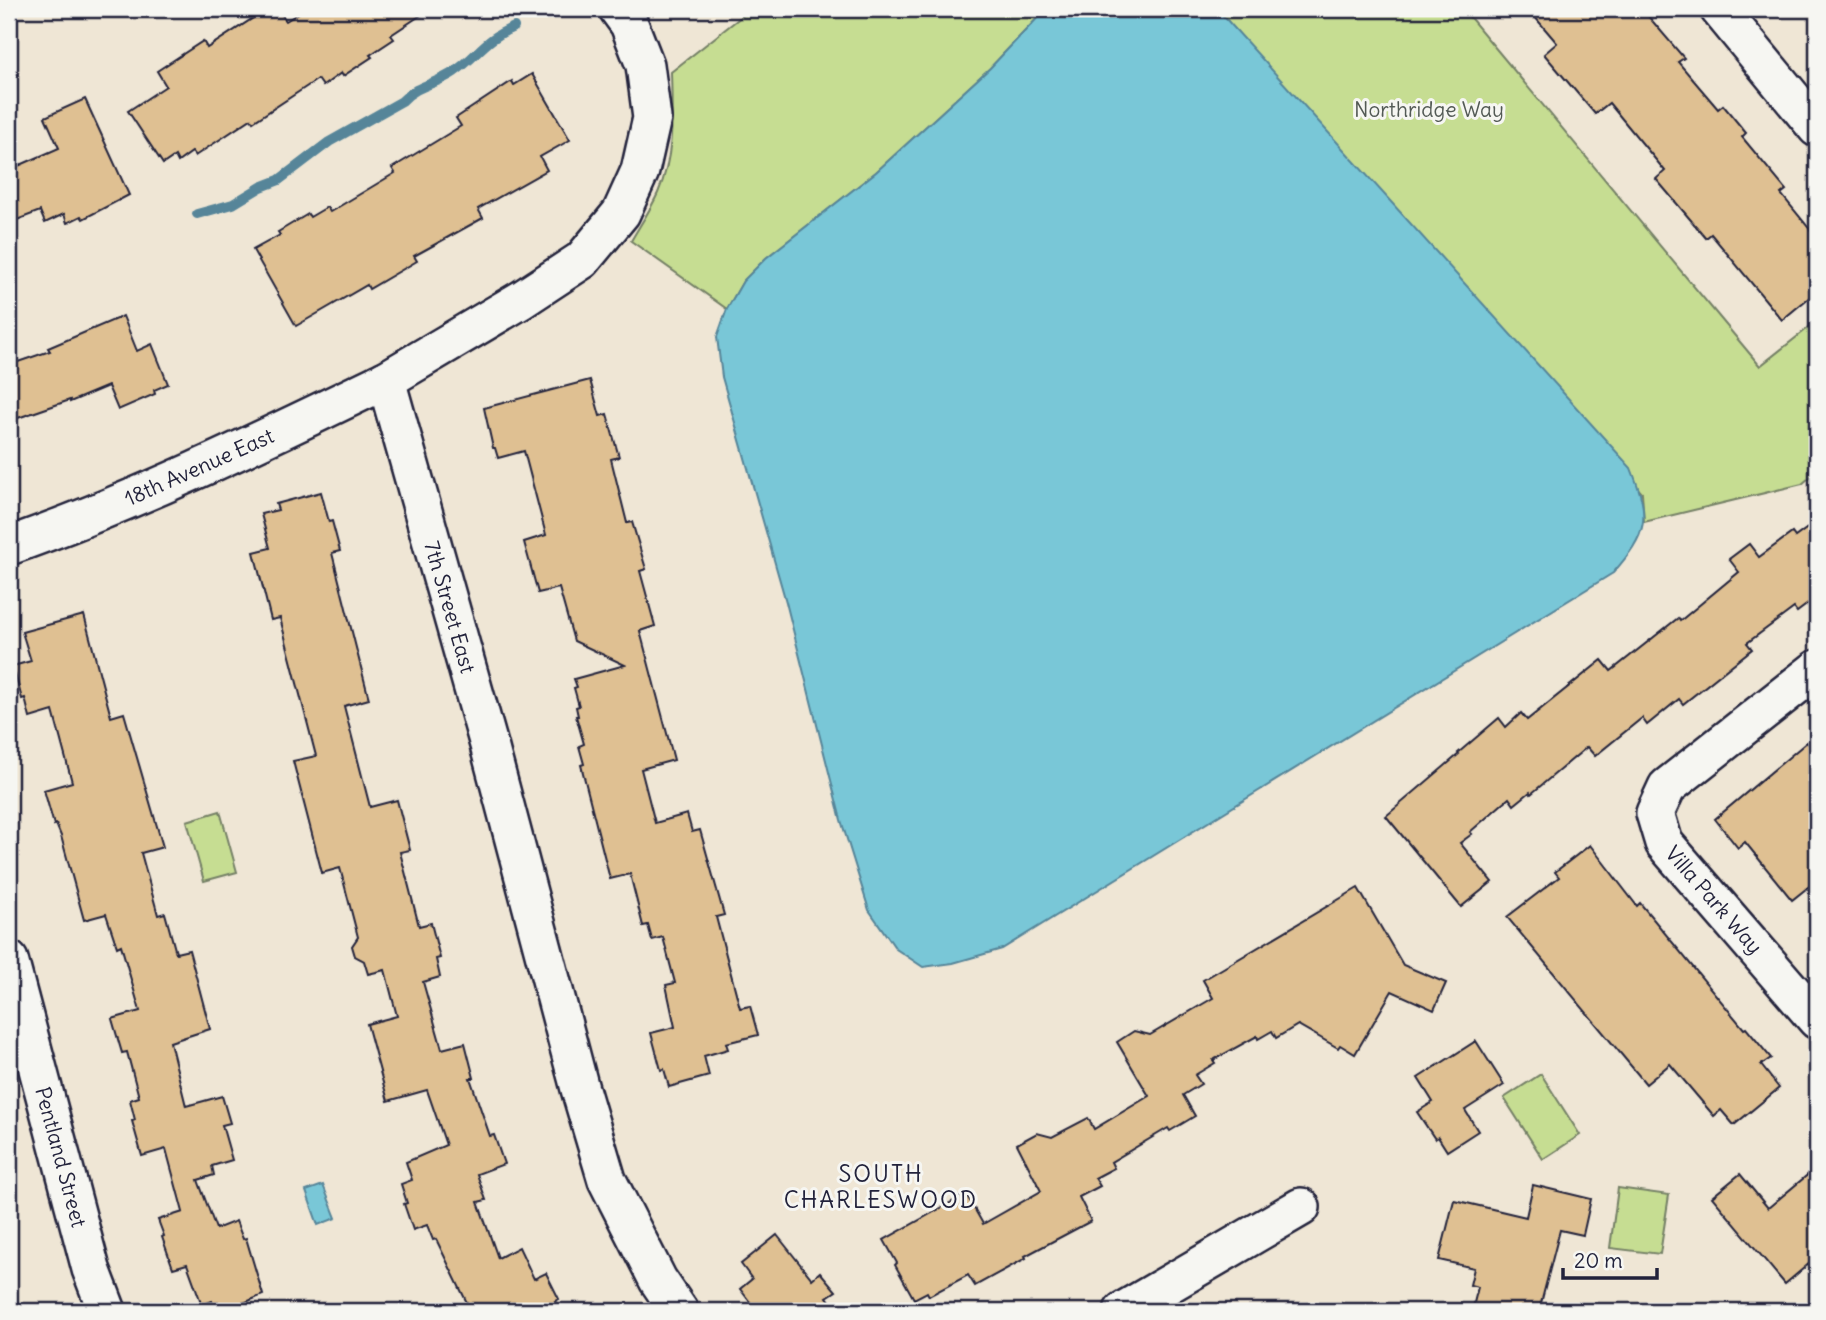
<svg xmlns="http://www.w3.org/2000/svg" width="1826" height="1320" font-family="Delius,sans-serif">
<rect width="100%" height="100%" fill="#efe6d5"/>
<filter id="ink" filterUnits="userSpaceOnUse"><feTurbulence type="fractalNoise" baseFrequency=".0143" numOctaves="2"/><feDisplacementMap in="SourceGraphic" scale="14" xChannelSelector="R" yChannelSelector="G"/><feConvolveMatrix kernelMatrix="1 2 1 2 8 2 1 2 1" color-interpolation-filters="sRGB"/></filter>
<g filter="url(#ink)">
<g fill="#c6dd92" stroke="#748066" stroke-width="2">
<path d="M751,9h295l-56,59 -114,104 -110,86 -23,23 -16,28 -96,-68c9,-16 20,-32 27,-48 17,-38 14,-81 13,-121z"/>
<path d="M1217,9h246l297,357 57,-45v150l-15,13 -158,38 -2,-29z"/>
<path d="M220,811l17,61 -33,9 -17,-60z"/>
<path d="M1541,1074l39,61 -37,24 -39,-61z"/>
<path d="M1618,1188l51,7 -9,59 -50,-6z"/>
</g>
<g fill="#79c7d7" stroke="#568599" stroke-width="2">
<path d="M1046,9h171l414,459c20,50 17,65 -18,105l-611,376 -49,14 -30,4 -27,-18 -27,-39 -28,-90 -55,-218 -64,-225 -5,-40 10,-28 16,-28 23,-23 110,-86 114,-104z"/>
<path d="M323,1185l13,33 -18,7 -12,-34z"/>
</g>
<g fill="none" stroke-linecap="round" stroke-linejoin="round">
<path stroke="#568599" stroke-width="10" d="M197,214l36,-10 28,-17 18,-7 50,-38 73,-41c16,-17 33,-16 52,-29 24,-16 29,-32 60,-45"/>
</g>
<g fill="#dfc092" stroke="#22223b" stroke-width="2">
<path d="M267,9h11l8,12 19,-12h125l-39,26 3,4 -24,16 2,2 -29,19 -2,-3 -18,13 -5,-7 -65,43 -2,-3 -56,37 -3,-4 -14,10 -3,-6 -12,8 -35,-53 38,-25 -9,-15 46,-30 4,7z"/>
<path d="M1528,9h114l42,49 -6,4 40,47 5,-4 23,28 -4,4 44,53 -5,4 36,44v53l-35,29 -71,-86 -5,4 -50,-59 9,-8 -56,-68 -14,11 -51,-60 13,-11z"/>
<path d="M532,74l38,66 -30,17 7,13 -69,39 5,9 -69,38 3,5 -48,28 -2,-4 -71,41 -43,-76 27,-15 -2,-3 30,-18 2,3 17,-10 3,5 65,-39 -3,-5 69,-42 -5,-8 56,-37 2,4z"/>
<path d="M85,99l44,96 -46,24 -2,-3 -14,7 -3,-9 -19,9 -5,-12 -31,12v-53l50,-22 -14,-31z"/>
<path d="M123,316l14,35 15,-7 16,40 -14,6 1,4 -37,16 -10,-24 -38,16v-2l-61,21v-56l41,-14 -2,-3z"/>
<path d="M590,380l10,36 7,-2 12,43 -8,2 16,64 5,-1 14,47 -6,2 15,55 -15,5 34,129 -33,9 14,54 32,-9 5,18 8,-2 24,85 -8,2 24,91 10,-2 8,29 -32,8 2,6 -24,7 5,20 -40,11 -5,-18 -3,1 -10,-37 24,-6 -9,-42 9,-2 -12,-46 -11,3 -4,-15 -5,1 -13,-52 -20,5 -29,-114 3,-1 -5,-18 5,-2 -8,-28h2l-2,-9 3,-1 -5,-18 3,-1 -3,-8 51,-14 -51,-24 -15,-53 -21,5 -14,-51 22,-7 -22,-84 -26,7 -3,-10h-2l-9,-40z"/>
<path d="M321,492l8,30 3,-1 8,30 -8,2 37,146 -25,7 26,101 27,-7 13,50 -10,2 19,74 12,-3 9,35 -4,1 4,18 -17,5 19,67 23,-6 9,35h-4l20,58 4,-1 10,29 -27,10 9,26 -8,2 20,56 21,-11 15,32 12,-6 13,26 -4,2 6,10h-90l-35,-72 -3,1 -6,-15 -14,5 -9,-26 3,-1 -6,-19 11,-4 -6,-18 40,-17 -19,-55 -39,11 -21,-77 30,-8 -12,-46 -17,4 -4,-13 -9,-5 -3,-10 6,-9 -18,-69 -18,5 -29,-112 23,-5 -36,-138 -9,2 -17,-68 16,-4 -9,-34 17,-4 -2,-6z"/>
<path d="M1817,521v76l-20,15 -3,-4 -47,35 5,6 -69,55 -4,-5 -32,26 -5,-7 -47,38 -8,-9 -56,47 -1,-2 -16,13 -5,-7 -39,34 2,2 -12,9 32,39 -31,25 -75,-91 73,-62 -1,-1 41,-35 7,9 15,-14 6,7 75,-60 9,11 67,-53 2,3 59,-49 -10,-13 20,-15 10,13 33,-24 3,4z"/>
<path d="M84,615l27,102 13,-4 39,134 -22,6 17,62 7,-2 11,40 13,-3 21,79 -40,13 16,64 36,-10 8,27 -8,2 10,35 -20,6 2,9 -16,5 18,49 20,-8 7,18 3,-1 17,57 -39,16h-8l-4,-10 -10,4 -15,-41 -14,4 -11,-31 2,-1 -6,-16 25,-8 -17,-63 -24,7 -10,-35 3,-1 -5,-20 9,-3 -12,-45 -5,1 -10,-34 28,-8 -19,-66 -4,2 -11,-33 -22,6 -23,-84 -5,-12 -2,1 -10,-35 28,-8 -19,-71 -23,7 -5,-20 -3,1 -9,-33 18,-5 -9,-29z"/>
<path d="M1807,742l10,13v125l-25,20 -47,-58 -7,6 -23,-29z"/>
<path d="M1590,845l47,61 3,-3 104,126 2,-1 25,30 -10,7 18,23 -45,37 -13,-15 -7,6 -44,-52 -24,20 -139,-167 52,-40 -4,-5z"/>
<path d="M1358,888l45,77 43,18 -12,27 -42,-19 -37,63 -15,-9 -2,3 -40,-23 -22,13 -4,-7 -14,8 -1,-3 -44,24 2,3 -20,12 6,9 -18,11 12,21 -25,15 -2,-3 -57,34 3,6 -19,10 5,8 -21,11 12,24 -66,35 1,2 -51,28 -7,-11 -39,21 -2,-4 -13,7 -19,-34 2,-2 -13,-23 82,-46 17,30 58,-33 -24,-47 20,-11 15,4 36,-19 6,11 55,-33 -32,-54 17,-11 16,4 63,-37 -10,-18z"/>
<path d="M1476,1041l28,44 -39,25 13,21 -31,20 -9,-14 -3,2 -18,-27 16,-10 -15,-24z"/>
<path d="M1817,1167v90l-32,27 -73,-87 28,-23 28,34z"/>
<path d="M1533,1185l58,14 -8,36 -23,-5 -21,81h-67l6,-24 -8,-2 4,-17 -35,-8 15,-60 72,17z"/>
<path d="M777,1235l35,44 8,-7 16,19 -9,6 11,14h-81l-17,-22 12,-10 -11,-15z"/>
</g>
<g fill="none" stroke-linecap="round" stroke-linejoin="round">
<g stroke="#22223b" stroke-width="42">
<g id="minor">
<path d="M618,9l11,15 16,41 7,53 -12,53 -19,42 -39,47 -61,40 -135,80 103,365 91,344 27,91 51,100 21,31"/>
<path d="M1719,9l98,119"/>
<path d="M9,546c130,-46 253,-106 377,-166"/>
<path d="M1817,669l-150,118 -12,26 9,30 153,177"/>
<path d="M9,960l82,309 16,42"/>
<path d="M1123,1311l178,-104"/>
</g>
</g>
<use href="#minor" stroke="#f6f6f2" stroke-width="37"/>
</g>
</g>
<g text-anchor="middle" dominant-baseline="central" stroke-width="6" stroke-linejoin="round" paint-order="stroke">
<g font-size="21" fill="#535a55" stroke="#f6f6f2">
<text x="1429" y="109">Northridge Way</text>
</g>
<g font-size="21" fill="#22223b" stroke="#f6f6f2">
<text transform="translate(199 467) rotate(-24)">18th Avenue East</text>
<text transform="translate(450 607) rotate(74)">7th Street East</text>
<text transform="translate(1714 900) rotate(49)">Villa Park Way</text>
<text transform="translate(61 1157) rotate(75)">Pentland Street</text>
</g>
<g font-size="23" letter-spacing="2" fill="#22223b" stroke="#f6f6f2">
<text x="881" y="1173">SOUTH<tspan x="881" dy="26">CHARLESWOOD</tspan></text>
</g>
</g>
<rect width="1826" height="1320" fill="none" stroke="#f6f6f2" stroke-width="35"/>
<rect x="18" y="18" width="1791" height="1285" fill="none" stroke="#22223b" stroke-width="2.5" filter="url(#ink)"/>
<path d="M1563 1268v10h94v-10" fill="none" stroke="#22223b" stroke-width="3.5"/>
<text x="1574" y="1268" font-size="21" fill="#22223b" stroke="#f6f6f2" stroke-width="5" paint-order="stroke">20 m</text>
</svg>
